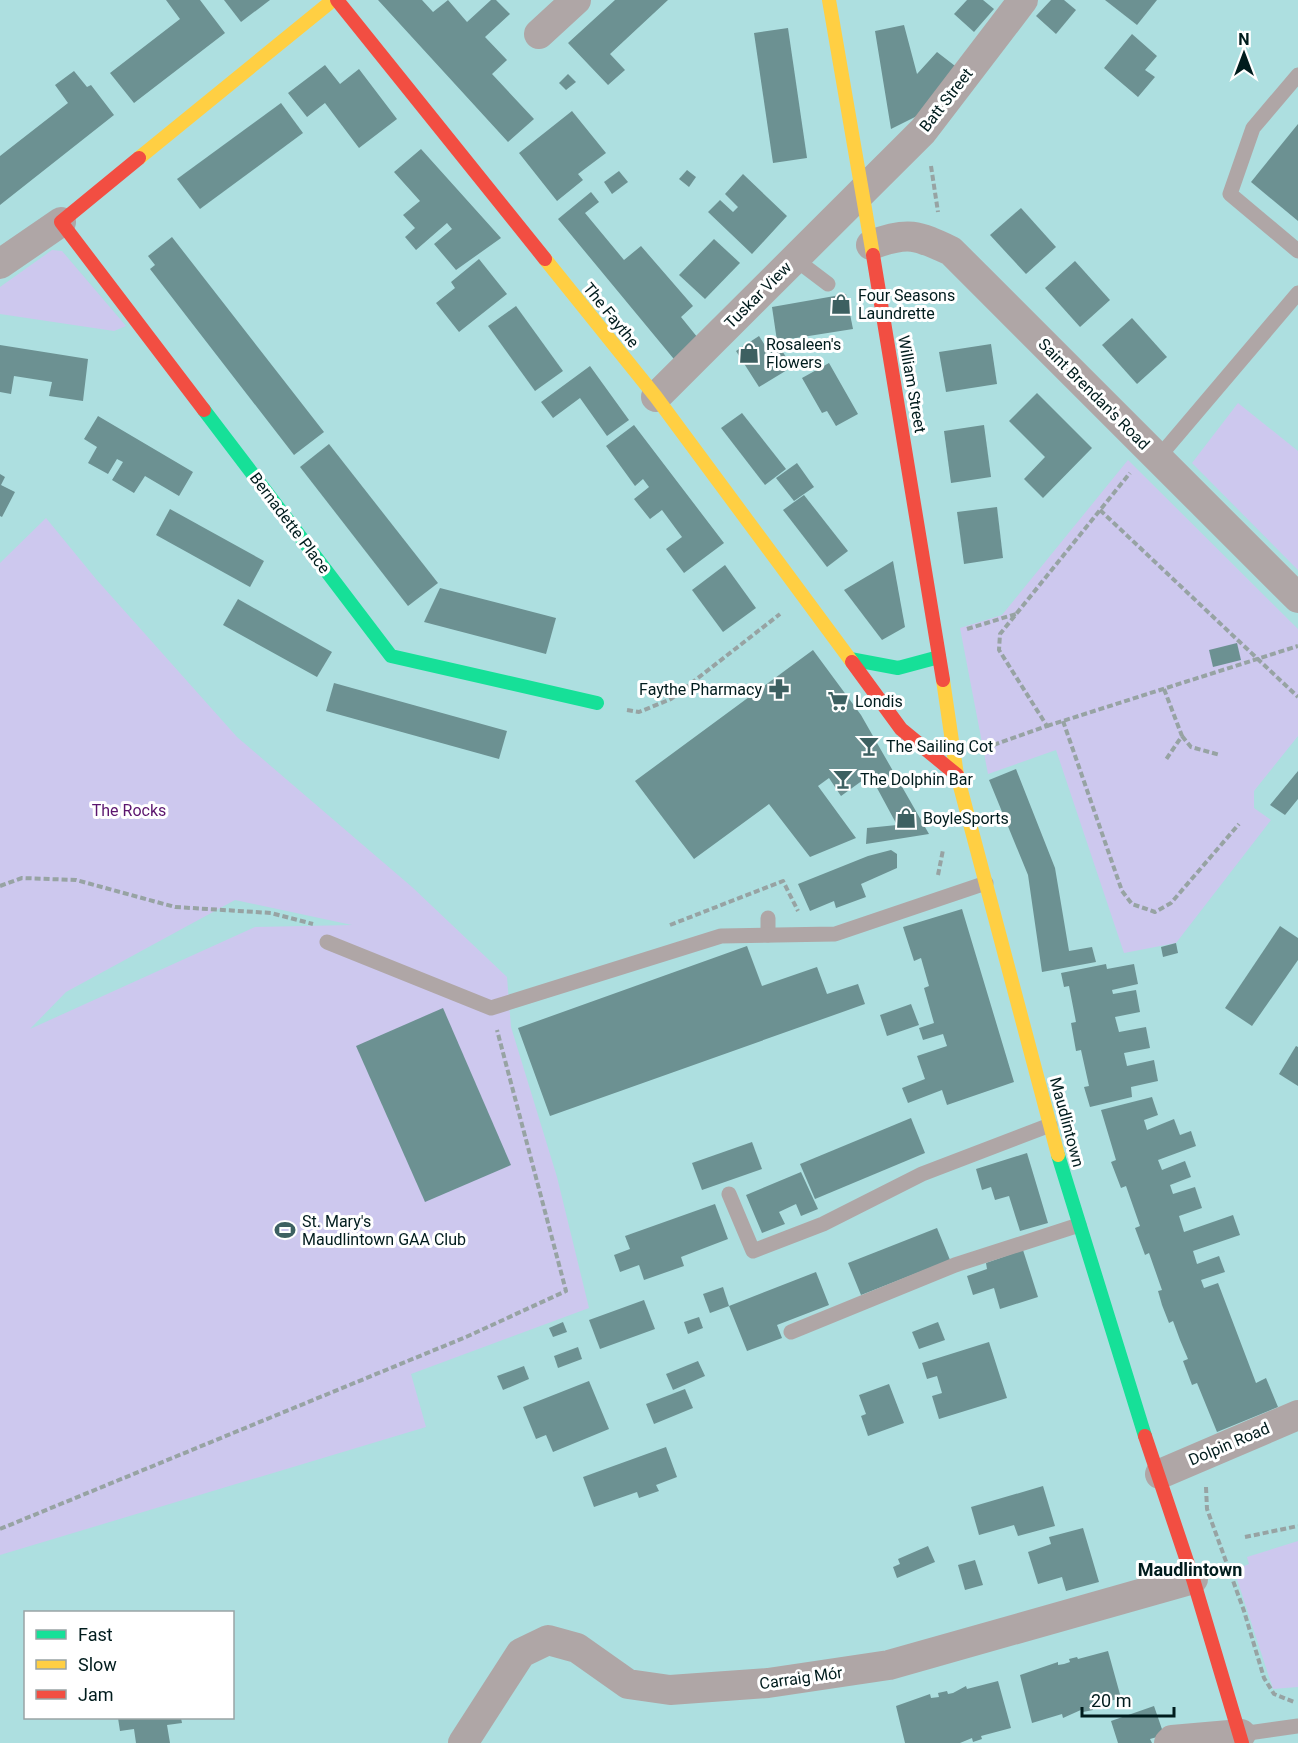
<svg xmlns="http://www.w3.org/2000/svg" width="1298" height="1743" font-family="Roboto,sans-serif">
<rect width="100%" height="100%" fill="#addfe0"/>
<g fill="#cdc8ee" fill-rule="evenodd">
<path d="M52,250l10,1 64,75 -12,5 -114,-17v-27z"/>
<path d="M1238,403l60,48v119l-106,-107z"/>
<path d="M1128,460l170,169v107l-44,55v17l17,12 -95,123 -52,10 -68,-203 -68,24 -28,-146 42,-13z"/>
<path d="M46,518l50,61 141,158 175,150 95,90 4,50 46,150 32,131 -178,66 15,53 -426,128v-992zM235,900l117,25 -97,2 -225,102 36,-37z"/>
<path d="M1298,1541v146l-25,2 -39,-119 15,-6 -2,-7z"/>
</g>
<g fill="#6c9192">
<path d="M166,0h34l25,33 -91,70 -24,-30 70,-54z"/>
<path d="M224,0h46l-29,22z"/>
<path d="M378,0h44l11,12 15,-12 19,22 24,-22h5l14,14 -25,23 22,23 -15,14 42,45 -26,23z"/>
<path d="M615,0h53l-58,54 15,16 -17,15 -40,-42z"/>
<path d="M967,0h16l11,9 -20,23 -20,-18z"/>
<path d="M1051,0h13l12,10 -20,24 -20,-18z"/>
<path d="M1105,0h52l-20,25z"/>
<path d="M904,25l13,49 20,-22 22,17 -36,44 -32,16 -16,-98z"/>
<path d="M788,28l19,130 -34,5 -19,-130z"/>
<path d="M1132,34l25,22 -12,14 10,7 -17,20 -34,-29z"/>
<path d="M325,65l15,19 19,-15 38,50 -38,29 -34,-45 -18,14 -19,-24z"/>
<path d="M74,71l13,16 4,-2 23,30 -114,90v-49l68,-53 -13,-18z"/>
<path d="M568,74l8,8 -10,8 -7,-7z"/>
<path d="M281,103l22,30 -103,76 -23,-30z"/>
<path d="M572,111l34,42 -28,21 5,6 -26,21 -38,-48z"/>
<path d="M1298,124v97l-47,-39z"/>
<path d="M421,149l80,89 -45,32 -22,-26 18,-15 -5,-6 -31,27 -11,-13 10,-9 -12,-13 17,-14 -26,-29z"/>
<path d="M687,170l9,7 -7,10 -10,-8z"/>
<path d="M619,171l9,11 -16,12 -8,-12z"/>
<path d="M743,174l44,42 -35,38 -44,-42 12,-12 13,12 5,-5 -13,-13z"/>
<path d="M591,192l8,10 -14,11 39,47 17,-14 52,60 -12,11 21,26 -24,21 -120,-145z"/>
<path d="M1021,208l35,39 -30,27 -36,-39z"/>
<path d="M172,237l152,195 -30,23 -144,-186 5,-4 -7,-9z"/>
<path d="M714,239l26,24 -35,36 -26,-24z"/>
<path d="M479,259l28,35 -48,38 -23,-29 19,-15 -4,-6z"/>
<path d="M1075,261l35,39 -30,27 -35,-39z"/>
<path d="M846,294l7,35 -76,12 -5,-34z"/>
<path d="M516,306l47,65 -28,20 -47,-65z"/>
<path d="M1132,318l35,39 -30,27 -35,-39z"/>
<path d="M759,336l9,14 10,-6 14,23 -33,20 -23,-36z"/>
<path d="M991,344l6,40 -51,8 -7,-40z"/>
<path d="M0,345l88,14 -5,42 -34,-5 3,-14 -38,-6 -3,18 -11,-2z"/>
<path d="M829,363l29,51 -22,12 -9,-15 -5,2 -20,-35z"/>
<path d="M590,366l39,54 -22,16 -27,-38 -27,20 -12,-16z"/>
<path d="M1037,393l55,55 -49,50 -19,-19 21,-22 -36,-36z"/>
<path d="M742,413l44,56 -21,16 -44,-57z"/>
<path d="M98,416l95,56 -14,24 -34,-20 -11,17 -22,-13 11,-18 -6,-3 -9,15 -20,-11 9,-16 -13,-8z"/>
<path d="M634,425l90,118 -40,30 -18,-24 16,-12 -20,-27 -12,9 -16,-20 15,-12 -6,-8 -8,7 -29,-40z"/>
<path d="M984,425l7,52 -40,6 -7,-52z"/>
<path d="M329,444l109,139 -30,23 -108,-139z"/>
<path d="M797,463l17,24 -20,14 -18,-23z"/>
<path d="M0,474l5,3 -4,8 14,7 -13,25 -2,-1z"/>
<path d="M804,495l44,56 -21,16 -44,-57z"/>
<path d="M997,507l6,51 -39,6 -7,-52z"/>
<path d="M170,509l94,52 -14,26 -94,-52z"/>
<path d="M893,561l12,66 -23,13 -38,-50z"/>
<path d="M725,565l31,43 -33,24 -31,-42z"/>
<path d="M440,588l116,30 -10,36 -122,-32z"/>
<path d="M238,599l94,53 -15,25 -94,-52z"/>
<path d="M1237,643l4,17 -28,7 -4,-17z"/>
<path d="M813,650l48,65 68,119 -63,10 1,-16 30,-3 -27,-50 -29,21 -12,-18 -11,8 38,52 -46,19 -41,-53 -75,55 -59,-78z"/>
<path d="M334,683l173,48 -8,28 -173,-48z"/>
<path d="M1016,769l39,99 14,83 23,-4 4,15 -54,10 -14,-97 -39,-95z"/>
<path d="M1298,771v28l-13,16 -15,-10z"/>
<path d="M891,850l6,4v14l-36,16 5,13 -30,11 -2,-7 -24,10 -12,-27 70,-28z"/>
<path d="M962,909l52,173 -67,23 -5,-15 -34,13 -6,-15 23,-9 -8,-23 30,-10 -4,-12 -20,6 -4,-12 15,-5 -10,-35 5,-2 -8,-28 -7,3 -11,-34z"/>
<path d="M1280,926l18,12v22l-46,66 -27,-18z"/>
<path d="M1176,943l2,10 -15,4 -2,-10z"/>
<path d="M747,946l15,40 55,-19 10,27 31,-10 7,20 -315,112 -32,-88z"/>
<path d="M1106,964l1,5 27,-5 4,20 -26,6 1,4 23,-4 4,22 -25,5 4,15 27,-5 4,21 -26,5 3,13 27,-6 4,21 -27,6 1,10 -42,10 -6,-20 5,-1 -8,-36 -5,1 -5,-28 5,-1 -7,-36 -5,1 -3,-14z"/>
<path d="M911,1004l8,21 -32,11 -7,-21z"/>
<path d="M443,1008l68,157 -86,37 -69,-156z"/>
<path d="M1296,1046l2,1v39l-19,-12z"/>
<path d="M1152,1097l6,18 -14,5 3,10 27,-11 6,16 11,-4 5,15 -38,14 4,10 23,-9 6,16 -21,8 3,9 22,-7 7,21 -23,8 5,16 49,-17 7,20 -47,16 4,13 22,-8 6,16 -24,8 3,8 14,-5 38,100 10,-5 12,29 -61,25 -20,-49 -5,2 -9,-24 5,-2 -8,-19 -7,-19 -4,2 -7,-18 -4,-14 4,-1 -13,-37 -4,2 -10,-27 5,-2 -14,-40 -5,2 -10,-26 5,-2 -15,-50z"/>
<path d="M911,1118l14,35 -110,46 -15,-35z"/>
<path d="M752,1142l10,27 -60,21 -10,-27z"/>
<path d="M1027,1153l21,70 -28,8 -11,-35 -14,4 -4,-13 -9,3 -6,-21z"/>
<path d="M801,1172l17,37 -17,7 -5,-12 -17,8 6,12 -23,9 -16,-38z"/>
<path d="M715,1204l13,35 -47,18 3,9 -40,14 -5,-15 -19,7 -6,-17 16,-6 -5,-13z"/>
<path d="M937,1228l13,32 -89,35 -13,-32z"/>
<path d="M1023,1250l15,47 -38,12 -6,-21 -21,7 -6,-19 20,-7 -1,-6z"/>
<path d="M816,1272l13,33 -52,20 5,13 -35,13 -18,-45z"/>
<path d="M723,1287l6,19 -19,7 -7,-19z"/>
<path d="M644,1300l11,29 -55,20 -11,-29z"/>
<path d="M699,1317l4,11 -15,6 -4,-12z"/>
<path d="M563,1322l4,10 -14,5 -4,-9z"/>
<path d="M938,1322l7,18 -26,9 -7,-17z"/>
<path d="M989,1342l18,56 -68,21 -7,-23 10,-3 -5,-17 -10,3 -5,-16z"/>
<path d="M578,1347l4,12 -24,9 -4,-12z"/>
<path d="M698,1361l7,15 -32,14 -7,-16z"/>
<path d="M524,1366l5,13 -26,11 -6,-14z"/>
<path d="M589,1381l20,48 -56,23 -7,-17 -10,4 -13,-32z"/>
<path d="M889,1384l15,39 -36,13 -7,-20 5,-2 -7,-19z"/>
<path d="M685,1389l8,19 -39,16 -8,-20z"/>
<path d="M666,1447l11,30 -21,8 3,6 -20,7 -2,-6 -43,15 -11,-30z"/>
<path d="M1043,1486l12,40 -37,10 -4,-11 -35,10 -8,-28z"/>
<path d="M1083,1528l16,54 -33,9 -4,-14 -24,7 -10,-32 23,-8 -2,-7z"/>
<path d="M928,1546l7,16 -38,16 -4,-11 7,-3 -2,-5z"/>
<path d="M975,1560l8,25 -18,5 -7,-25z"/>
<path d="M1108,1651l13,47 -29,8 1,4 -10,2v-3l-20,9 -1,-4 -30,9 -12,-48 38,-13v3l6,-1 6,-2 -1,-3 8,-2 1,2z"/>
<path d="M998,1681l13,47 -30,8 1,3 -9,3 -1,-4 -12,5h-55l-9,-37 34,-12 1,4 8,-1 -1,-4 9,-2 1,3 5,-1 13,-7 1,3z"/>
<path d="M1154,1706l10,29 -14,4 2,4h-34l-7,-22z"/>
<path d="M118,1718h63l1,5 -15,2 3,18h-34l-2,-14 -14,2z"/>
</g>
<g fill="none" stroke-linecap="round" stroke-linejoin="round">
<g stroke="#97a3a3" stroke-width="4" stroke-dasharray="6 3" stroke-linecap="butt">
<path d="M931,166l7,46"/>
<path d="M1100,510l198,187"/>
<path d="M967,629l49,-15"/>
<path d="M1164,689l18,47 -17,25"/>
<path d="M627,710l12,2 32,-13 109,-85"/>
<path d="M1063,721l59,170 10,13 23,8 16,-9 68,-79"/>
<path d="M1047,726l251,-80"/>
<path d="M1182,736l9,11 29,8"/>
<path d="M985,748l62,-22 -48,-76 1,-16 130,-161"/>
<path d="M938,875l5,-25"/>
<path d="M0,886l22,-8 54,2 99,27 96,6 42,11"/>
<path d="M670,925l113,-44 15,30"/>
<path d="M1206,1487l1,22 37,102 20,67 10,16 20,8"/>
<path d="M0,1529l466,-192 100,-46 -69,-261"/>
<path d="M1245,1537l53,-11"/>
</g>
<g stroke="#afa6a6" stroke-width="15">
<path d="M1298,75l-45,53 -23,66 68,57"/>
<path d="M795,259l33,25"/>
<path d="M1158,458l140,-165"/>
<path d="M768,935v-17"/>
<path d="M327,942l164,66 230,-72 114,-2 151,-51"/>
<path d="M729,1194l24,57 70,-27 99,-50 128,-49"/>
<path d="M791,1332l164,-67 124,-40"/>
<path d="M1241,1734l57,-8"/>
</g>
<g stroke="#afa6a6" stroke-width="30">
<path d="M539,34l37,-34"/>
<path d="M871,245c37,-14 46,-10 80,6l347,347"/>
<path d="M0,264l61,-42"/>
<path d="M656,397l267,-266 100,-131"/>
<path d="M1160,1474l138,-59"/>
<path d="M463,1743l58,-90 27,-13 29,8 51,36 42,6 98,-7 121,-18 304,-86"/>
<path d="M1169,1743l3,-3 69,-6"/>
</g>
<g stroke="#16e098" stroke-width="14">
<path d="M204,410l187,246 206,47"/>
<path d="M850,659l48,9 41,-11"/>
<path d="M1058,1155l87,281"/>
</g>
<g stroke="#ffcf43" stroke-width="14">
<path d="M829,0l44,255"/>
<path d="M139,158l194,-158"/>
<path d="M545,259l111,138 196,265"/>
<path d="M943,680l14,95 101,380"/>
</g>
<g stroke="#f24e42" stroke-width="14">
<path d="M337,0l208,259"/>
<path d="M139,158l-78,64 143,188"/>
<path d="M873,255l70,425"/>
<path d="M852,662l49,67 56,46"/>
<path d="M1145,1436l48,143 49,164"/>
</g>
</g>
<defs>
<g id="shop-bare" transform="scale(1.62)"><path d="M-5-2.5h2.3a2.7 3.5 0 0 1 5.4 0H5L5.5 6h-11ZM-1.5-2.5h3a1.5 2.3 0 0 0-3 0Z" fill="#3d6061" stroke="#fff" stroke-width="2.5" paint-order="stroke"/></g>
<g id="pharmacy-bare" transform="scale(1.62)"><path d="M-2-6h4v4h4v4h-4v4h-4v-4h-4v-4h4Z" fill="#3d6061" stroke="#fff" stroke-width="2.5" paint-order="stroke"/></g>
<g id="supermarket-bare" transform="scale(1.62)"><path d="M-6-5.5h2.5l.6 2H6L4.5 2H-2.5L-4.4-4H-6ZM-1.5 3.2a1.3 1.3 0 1 0 .1 0ZM3 3.2a1.3 1.3 0 1 0 .1 0Z" fill="#3d6061" stroke="#fff" stroke-width="2.5" paint-order="stroke"/></g>
<g id="bar-bare" transform="scale(1.62)"><path d="M-6-5H6L.8 .8V4.5H3.5V6h-7V4.5H-.8V.8Z" fill="#3d6061" stroke="#fff" stroke-width="2.5" paint-order="stroke"/></g>
<g id="stadium-bare" transform="scale(1.62)"><path d="M0-5a6.5 5 0 1 0 0 10a6.5 5 0 1 0 0-10ZM-3.5-1.8h7v3.6h-7Z" fill="#3d6061" stroke="#fff" stroke-width="2.5" paint-order="stroke"/></g>
</defs>
<g fill-rule="evenodd">
<use href="#shop-bare" x="841" y="304"/>
<use href="#shop-bare" x="749" y="353"/>
<use href="#pharmacy-bare" x="779" y="689"/>
<use href="#supermarket-bare" x="838" y="701"/>
<use href="#bar-bare" x="869" y="746"/>
<use href="#bar-bare" x="843" y="779"/>
<use href="#shop-bare" x="906" y="818"/>
<use href="#stadium-bare" x="285" y="1230"/>
</g>
<g text-anchor="middle" dominant-baseline="central" stroke-width="6" stroke-linejoin="round" paint-order="stroke">
<g font-size="16" fill="#001c1d" stroke="#fff">
<text transform="translate(946 100) rotate(-52)">Batt Street</text>
<text transform="translate(758 295) rotate(-45)">Tuskar View</text>
<text transform="translate(611 315) rotate(51)">The Faythe</text>
<text transform="translate(912 384) rotate(80)">William Street</text>
<text transform="translate(1094 394) rotate(45)">Saint Brendan's Road</text>
<text transform="translate(290 523) rotate(53)">Bernadette Place</text>
<text transform="translate(1067 1122) rotate(75)">Maudlintown</text>
<text transform="translate(1229 1444) rotate(-23)">Dolpin Road</text>
<text transform="translate(801 1678) rotate(-8)">Carraig Mór</text>
</g>
<g font-size="16" fill="#001c1d" stroke="#fff" text-anchor="start">
<text x="858" y="295">Four Seasons<tspan x="858" dy="18">Laundrette</tspan></text>
<text x="766" y="344">Rosaleen's<tspan x="766" dy="18">Flowers</tspan></text>
<text x="762" y="689" text-anchor="end">Faythe Pharmacy</text>
<text x="855" y="701">Londis</text>
<text x="886" y="746">The Sailing Cot</text>
<text x="860" y="779">The Dolphin Bar</text>
<text x="923" y="818">BoyleSports</text>
<text x="302" y="1221">St. Mary's<tspan x="302" dy="18">Maudlintown GAA Club</tspan></text>
</g>
<g font-size="16" fill="#5b156e" stroke="#fff">
<text x="129" y="810">The Rocks</text>
</g>
<g font-size="18" font-weight="bold" fill="#001c1d" stroke="#fff">
<text x="1190" y="1569">Maudlintown</text>
</g>
</g>
<rect x="24" y="1611" width="210" height="108" fill="#ffffff" stroke="#99a4a5" stroke-width="1.5"/>
<rect x="36" y="1630" width="30" height="9" fill="#16e098" stroke="#99a4a5" stroke-width="1.5"/>
<text x="78" y="1641" font-size="18" fill="#001c1d">Fast</text>
<rect x="36" y="1660" width="30" height="9" fill="#ffcf43" stroke="#99a4a5" stroke-width="1.5"/>
<text x="78" y="1671" font-size="18" fill="#001c1d">Slow</text>
<rect x="36" y="1690" width="30" height="9" fill="#f24e42" stroke="#99a4a5" stroke-width="1.5"/>
<text x="78" y="1701" font-size="18" fill="#001c1d">Jam</text>
<g transform="translate(1244 54)" stroke="#ffffff" stroke-width="4.5" paint-order="stroke">
<path d="M0-4.5L10 22L0 15L-10 22Z" fill="#001c1d"/>
<text y="-9" font-size="16" font-weight="bold" text-anchor="middle" fill="#001c1d">N</text>
</g>
<path d="M1082 1707v9h92v-9" fill="none" stroke="#001c1d" stroke-width="3"/>
<text x="1091" y="1707" font-size="18" fill="#001c1d" stroke="#ffffff" stroke-width="4.5" paint-order="stroke">20 m</text>
</svg>
